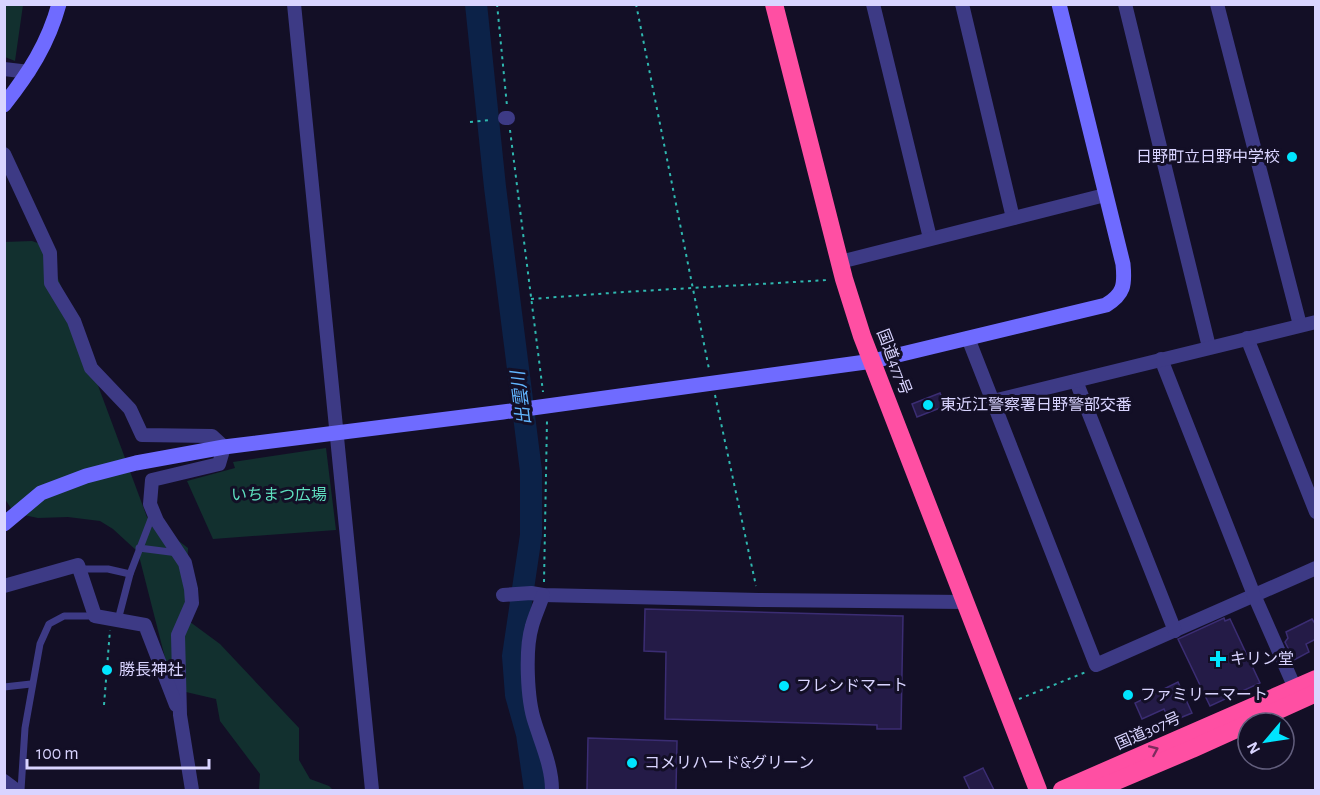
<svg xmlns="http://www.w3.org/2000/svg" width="1320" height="795" font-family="'Alegreya Sans','Noto Sans JP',sans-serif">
<rect width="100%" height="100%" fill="#130f26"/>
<g fill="#12302f">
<path d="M5,4l18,1 -8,56 -10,-4z"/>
<path d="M32,241l14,5 101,271 41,31 -2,53 -4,15 38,28 79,84v32l11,19 19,7 4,4h-74l1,-16 -40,-53 -4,-22 -43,-10 -35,-137 -25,-23 -13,-8 -32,-4 -30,1 -24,-5 -9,-14 -1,-257z"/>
<path d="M326,448l10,82 -123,9 -26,-58 48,-13 -2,-6z"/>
</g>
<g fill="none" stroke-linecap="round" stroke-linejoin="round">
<path stroke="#0c2248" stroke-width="22" d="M476,4l19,183 36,284v64l-18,121 3,39 11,39 8,56"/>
</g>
<g fill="#241b47" stroke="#3b2d73" stroke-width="1.5">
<path d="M940,393l5,13 -28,11 -5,-13z"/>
<path d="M645,609l258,7 -2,113h-24v-4l-212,-6 1,-67 -22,-1z"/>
<path d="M1224,618l1,3 5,-2 30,64 -50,23 -32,-67z"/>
<path d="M1312,619l4,6v14l-10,5 3,8 -15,8 -9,-18 3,-4 -2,-6z"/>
<path d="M1178,682l14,31 -22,9 -6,-13 -22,10 -7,-16z"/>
<path d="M588,738l89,3 -1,49h-89z"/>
<path d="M983,768l11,22h-24l-6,-13z"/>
</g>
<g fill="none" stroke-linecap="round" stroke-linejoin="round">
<g stroke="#2fb8b0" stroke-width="2" stroke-dasharray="3 4.5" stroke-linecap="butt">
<path d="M497,4l10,102"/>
<path d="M636,4l73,365"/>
<path d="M470,122l21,-2"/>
<path d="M510,130l33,262"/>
<path d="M531,299l93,-7 204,-12"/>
<path d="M715,395l41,191"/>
<path d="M544,582l3,-162"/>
<path d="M1019,699l67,-27"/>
<path d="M104,705l6,-75"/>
</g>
<g stroke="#3d3a85" stroke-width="7">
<path d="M139,548l39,5"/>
<path d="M79,569h29l22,5"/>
<path d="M118,620l12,-46 23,-60"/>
<path d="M4,687l27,-3"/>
<path d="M21,790l4,-62 15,-84 9,-20 15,-8h31"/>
</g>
<g stroke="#3d3a85" stroke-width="14">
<path d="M294,4l78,786"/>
<path d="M873,4l57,234"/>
<path d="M962,4l51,214"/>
<path d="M1125,4l84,343"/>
<path d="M1217,4l83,321"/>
<path d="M4,69l25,3"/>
<path d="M505,118h3"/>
<path d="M4,154l46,99 1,30 23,38 17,47 39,41 12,26 70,1 12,11 -5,17 -67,16 -2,24 7,17 28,42 6,26 1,14 -14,32 2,80 12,75"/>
<path d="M840,262l265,-67"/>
<path d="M968,338l128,327 220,-97"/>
<path d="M1247,338l69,174"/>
<path d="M1161,359l93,236 44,100"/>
<path d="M1076,381l99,250"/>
<path d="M993,401l323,-79"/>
<path d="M4,586l74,-21 17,51 50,9 31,80"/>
<path d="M503,595l28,-2 12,2 216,5 206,2"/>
<path d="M543,595c-3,10 -8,20 -11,31 -7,23 -5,74 3,97 7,22 17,44 17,67"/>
<path d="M4,781l12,9"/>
</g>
<g stroke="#6f6bff" stroke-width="15">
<path d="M4,105c25,-32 44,-61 55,-101"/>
<path d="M4,524l37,-31 45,-17 50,-13 88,-16 279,-35 370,-51 233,-56c18,-11 19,-20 17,-41l-64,-260"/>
</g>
<g stroke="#ff4fa3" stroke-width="18">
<path d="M774,4l70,275 18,57 176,454"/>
<path d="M1062,790l254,-111"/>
<path d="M1095,790l97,-41 124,-56"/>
</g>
</g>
<defs><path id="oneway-chevron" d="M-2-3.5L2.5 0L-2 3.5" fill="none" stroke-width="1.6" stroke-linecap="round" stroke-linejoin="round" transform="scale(1.5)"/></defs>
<use stroke="#7d2c5e" href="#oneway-chevron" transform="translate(1154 750) rotate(-24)"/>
<g fill="#00e5ff" stroke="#130f26" stroke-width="2">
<circle cx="1292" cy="157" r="6"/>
<circle cx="928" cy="405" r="6"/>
<path d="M1215 650h6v6h6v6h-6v6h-6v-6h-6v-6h6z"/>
<circle cx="107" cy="670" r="6"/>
<circle cx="784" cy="686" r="6"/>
<circle cx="1128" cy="695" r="6"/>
<circle cx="632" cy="763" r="6"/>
</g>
<g text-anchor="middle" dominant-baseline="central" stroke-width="6" stroke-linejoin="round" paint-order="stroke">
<g font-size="16" fill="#d9d4ff" stroke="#130f26" text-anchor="start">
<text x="1280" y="157" text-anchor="end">日野町立日野中学校</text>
<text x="940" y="405">東近江警察署日野警部交番</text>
<text x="1230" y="659">キリン堂</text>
<text x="119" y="670">勝長神社</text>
<text x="796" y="686">フレンドマート</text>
<text x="1140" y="695">ファミリーマート</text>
<text x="644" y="763">コメリハード&amp;グリーン</text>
</g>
<g font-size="16" fill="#d9d4ff" stroke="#130f26">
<text transform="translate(894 362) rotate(69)">国道477号</text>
<text transform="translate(1148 731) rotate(-24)">国道307号</text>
</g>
<g font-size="16" fill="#5fe0c0" stroke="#130f26">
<text x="279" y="495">いちまつ広場</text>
</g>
<g font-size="18" font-style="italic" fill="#62b6ff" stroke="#130f26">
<text transform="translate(522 398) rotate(-97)">出雲川</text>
</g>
</g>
<rect width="1320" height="795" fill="none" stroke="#d9d4ff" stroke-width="12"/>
<g transform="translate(1266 741) rotate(241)"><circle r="28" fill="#130f26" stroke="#625e7d" stroke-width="1.5"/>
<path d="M0-4.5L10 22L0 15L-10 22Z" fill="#00e5ff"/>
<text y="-9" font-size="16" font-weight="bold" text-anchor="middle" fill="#d9d4ff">N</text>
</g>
<path d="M27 759v9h182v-9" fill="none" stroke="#d9d4ff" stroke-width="3"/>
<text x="36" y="759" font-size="18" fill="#d9d4ff" stroke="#130f26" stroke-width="4.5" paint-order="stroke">100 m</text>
</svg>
